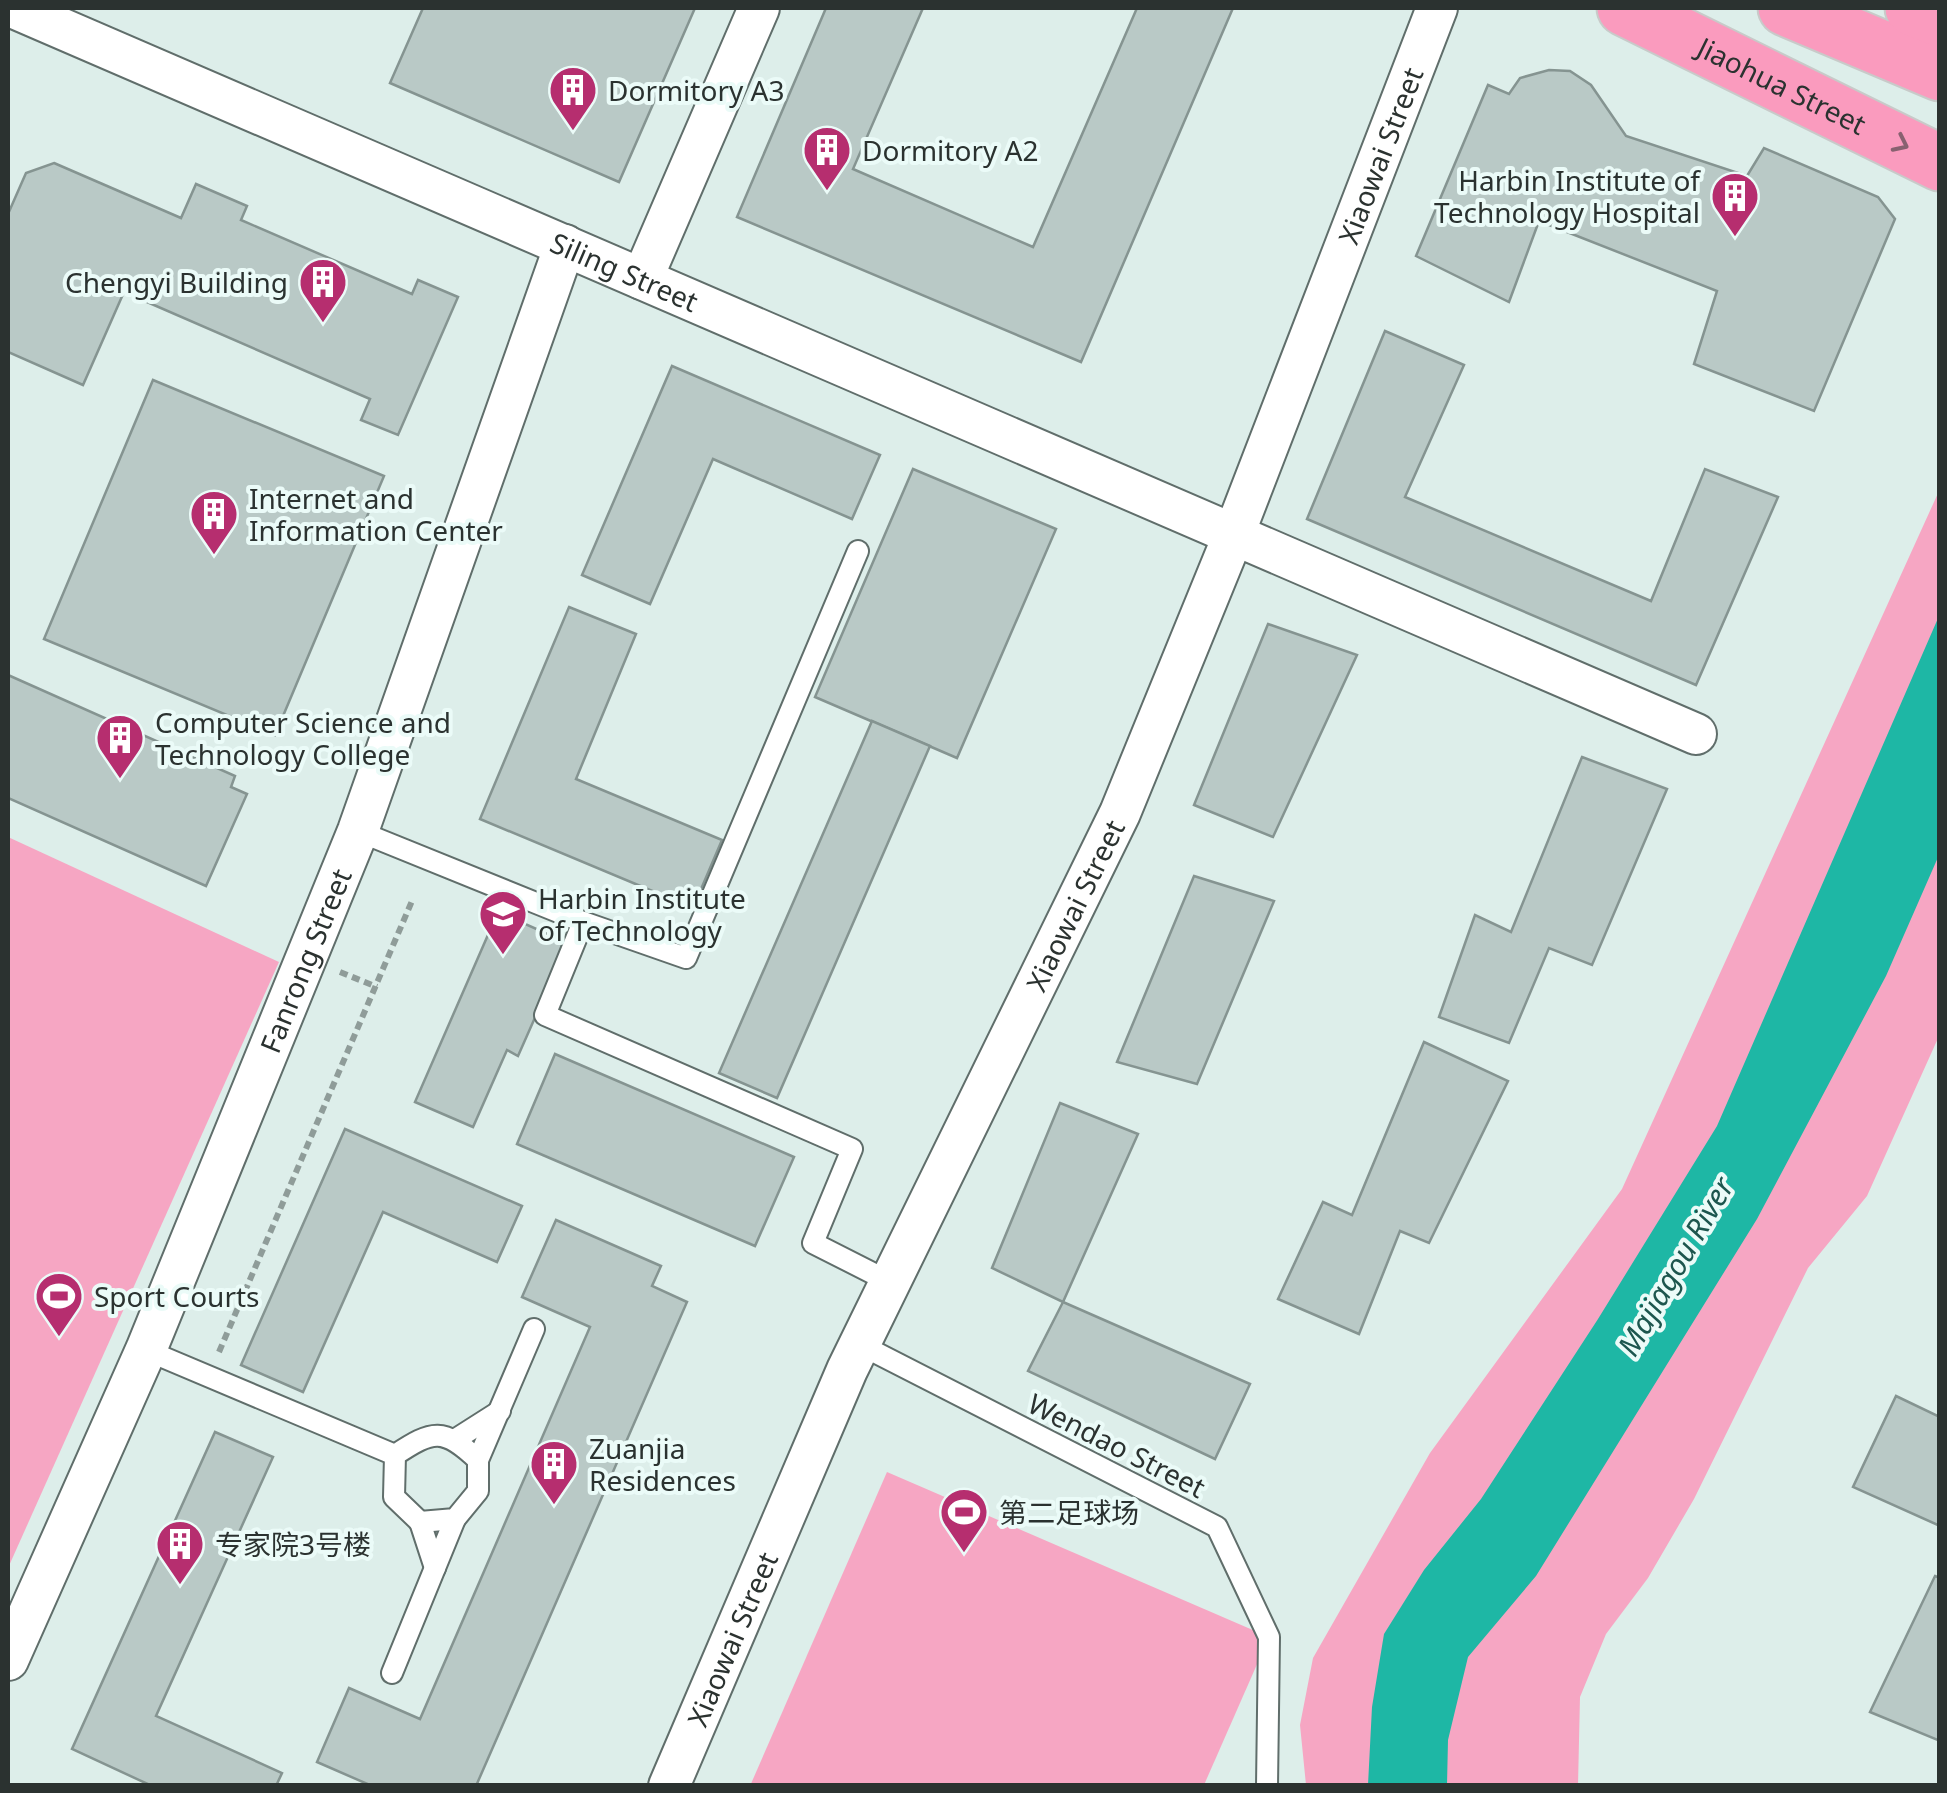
<svg xmlns="http://www.w3.org/2000/svg" width="1947" height="1793" font-family="'Noto Sans','Noto Sans SC',sans-serif">
<rect width="100%" height="100%" fill="#ddeeea"/>
<g fill="#f6a6c3">
<path d="M1939,491v545l-72,160 -59,72 -114,231 -46,79 -42,56 -26,63 -2,88h-272l-6,-60 13,-67 117,-205 192,-264z"/>
<path d="M8,837l271,125 -271,606z"/>
<path d="M887,1472l382,165 -65,148 -454,1z"/>
</g>
<path fill="#1eb7a5" d="M1939,616v239l-53,121 -129,243 -221,357 -68,81 -20,83 -1,45h-79l4,-78 12,-73 40,-64 57,-71 117,-180 119,-193z"/>
<g fill="#b9c9c6" stroke="#859491" stroke-width="2.5">
<path d="M423,8h272l-76,174 -229,-99z"/>
<path d="M826,8h97l-70,161 180,78 104,-239h96l-152,354 -344,-145z"/>
<path d="M1549,70l21,1 21,14 35,51 121,40 17,-28 114,49 17,22 -81,192 -120,-47 23,-73 -178,-70 -30,81 -93,-46 72,-171 21,9 11,-16z"/>
<path d="M54,163l127,55 15,-34 51,22 -6,14 171,74 6,-14 40,17 -60,138 -37,-15 9,-21 -246,-107 -41,93 -75,-33v-138l18,-41z"/>
<path d="M1385,331l79,34 -59,132 246,104 54,-132 73,28 -82,188 -389,-166z"/>
<path d="M672,366l208,89 -28,64 -139,-60 -63,145 -68,-29z"/>
<path d="M153,380l231,96 -109,259 -231,-96z"/>
<path d="M913,469l143,60 -99,229 -142,-61z"/>
<path d="M569,607l67,27 -60,145 146,61 -29,68 -213,-89z"/>
<path d="M1268,624l89,31 -84,182 -79,-32z"/>
<path d="M8,675l227,101 -4,11 16,7 -41,92 -198,-88z"/>
<path d="M872,721l58,25 -153,352 -58,-25z"/>
<path d="M1582,757l85,32 -75,176 -43,-17 -40,95 -70,-26 36,-102 36,17z"/>
<path d="M1194,876l80,25 -77,183 -80,-22z"/>
<path d="M498,912l70,31 -50,113 -11,-6 -34,77 -58,-25z"/>
<path d="M1424,1042l84,39 -79,162 -29,-12 -41,103 -81,-35 45,-97 29,13z"/>
<path d="M555,1054l239,103 -39,89 -238,-102z"/>
<path d="M1060,1103l78,31 -75,168 -71,-34z"/>
<path d="M345,1129l177,77 -25,56 -114,-50 -80,180 -62,-27z"/>
<path d="M556,1220l105,46 -9,20 35,16 -211,484h-104l-55,-24 32,-74 71,31 170,-392 -68,-30z"/>
<path d="M1063,1302l187,82 -35,75 -187,-88z"/>
<path d="M1896,1396l44,21v109l-87,-39z"/>
<path d="M215,1432l58,25 -117,259 126,57 -6,13h-124l-80,-37z"/>
<path d="M1935,1576l5,2v163l-70,-29z"/>
</g>
<g fill="none" stroke-linecap="round" stroke-linejoin="round">
<g stroke="#606e6b" stroke-width="24">
<g id="lane">
<path d="M358,831l225,91 103,36 172,-407"/>
<path d="M583,922l-38,93 307,134 -39,94 77,39"/>
<path d="M859,1344l358,183 52,110 -2,149"/>
<path d="M146,1350l249,105c38,-25 48,-28 83,5v31l-23,28 -35,3 -26,-25 1,-42"/>
<path d="M456,1439l44,-28"/>
<path d="M478,1460l56,-131"/>
<path d="M420,1522l15,46"/>
<path d="M392,1673l63,-154"/>
</g>
</g>
<g stroke="#606e6b" stroke-width="44">
<g id="street">
<path id="s1" d="M14,8l1682,726"/>
<path d="M642,279l117,-271"/>
<path id="s2" d="M8,1660l138,-310 212,-519 207,-586"/>
<path id="s3" d="M669,1786l178,-416 273,-557 114,-279 203,-526"/>
</g>
</g>
<g stroke="#c8cac9" stroke-width="59">
<g id="highway">
<path id="s4" d="M1625,8l315,155"/>
<path d="M1786,8l154,65"/>
<path d="M1913,8l27,11"/>
</g>
</g>
<g stroke="#8f9c99" stroke-width="6" stroke-dasharray="8 5" stroke-linecap="butt">
<path d="M340,972l37,15"/>
<path d="M219,1352l193,-451"/>
</g>
<use href="#lane" stroke="#fff" stroke-width="20"/>
<use href="#street" stroke="#fff" stroke-width="40"/>
<use href="#highway" stroke="#fa9bbe" stroke-width="55"/>
</g>
<defs><path id="oneway-chevron" d="M-2-3.5L2.5 0L-2 3.5" fill="none" stroke-width="1.6" stroke-linecap="round" stroke-linejoin="round" transform="scale(2.5)"/></defs>
<use stroke="#886170" href="#oneway-chevron" transform="translate(1901 144) rotate(26)"/>
<defs>
<g id="building-pin" transform="scale(2.5)"><path d="M0 17L-7.5 6A9.5 9.5 0 1 1 7.5 6Z" fill="#b62e6f" stroke="#ebfbf8"/><path d="M-4-6H4V6H1V3H-1V6H-4ZM-2.5-4.3h1.7v1.8h-1.7ZM.8-4.3h1.7v1.8H.8ZM-2.5-1h1.7V.8h-1.7ZM.8-1h1.7V.8H.8Z" fill="#fff"/></g>
<g id="university-pin" transform="scale(2.5)"><path d="M0 17L-7.5 6A9.5 9.5 0 1 1 7.5 6Z" fill="#b62e6f" stroke="#ebfbf8"/><path d="M0-5L7-2L0 1L-7-2ZM-4 1L0 2.5L4 1V4Q0 6-4 4Z" fill="#fff"/></g>
<g id="stadium-pin" transform="scale(2.5)"><path d="M0 17L-7.5 6A9.5 9.5 0 1 1 7.5 6Z" fill="#b62e6f" stroke="#ebfbf8"/><path d="M0-5a6.5 5 0 1 0 0 10a6.5 5 0 1 0 0-10ZM-3.5-1.8h7v3.6h-7Z" fill="#fff"/></g>
</defs>
<g fill-rule="evenodd">
<use href="#building-pin" x="573" y="90"/>
<use href="#building-pin" x="827" y="150"/>
<use href="#building-pin" x="1735" y="196"/>
<use href="#building-pin" x="323" y="282"/>
<use href="#building-pin" x="214" y="514"/>
<use href="#building-pin" x="120" y="738"/>
<use href="#university-pin" x="503" y="914"/>
<use href="#stadium-pin" x="59" y="1296"/>
<use href="#building-pin" x="554" y="1464"/>
<use href="#stadium-pin" x="964" y="1512"/>
<use href="#building-pin" x="180" y="1544"/>
</g>
<g text-anchor="middle" dominant-baseline="central" stroke-width="8" stroke-linejoin="round" paint-order="stroke">
<g font-size="28" fill="#2b3230" stroke="#ebfbf8">
<text stroke="none"><textPath href="#s4" startOffset="175">Jiaohua Street</textPath></text>
<text stroke="none"><textPath href="#s3" startOffset="1780">Xiaowai Street</textPath></text>
<text stroke="none"><textPath href="#s1" startOffset="665">Siling Street</textPath></text>
<text stroke="none"><textPath href="#s3" startOffset="970">Xiaowai Street</textPath></text>
<text stroke="none"><textPath href="#s2" startOffset="760">Fanrong Street</textPath></text>
<text transform="translate(1117 1445) rotate(27)">Wendao Street</text>
<text stroke="none"><textPath href="#s3" startOffset="160">Xiaowai Street</textPath></text>
</g>
<g font-size="28" fill="#2b3230" stroke="#ebfbf8" text-anchor="start">
<text x="608" y="90">Dormitory A3</text>
<text x="862" y="150">Dormitory A2</text>
<text x="1700" y="180" text-anchor="end">Harbin Institute of<tspan x="1700" dy="32">Technology Hospital</tspan></text>
<text x="288" y="282" text-anchor="end">Chengyi Building</text>
<text x="249" y="498">Internet and<tspan x="249" dy="32">Information Center</tspan></text>
<text x="155" y="722">Computer Science and<tspan x="155" dy="32">Technology College</tspan></text>
<text x="538" y="898">Harbin Institute<tspan x="538" dy="32">of Technology</tspan></text>
<text x="94" y="1296">Sport Courts</text>
<text x="589" y="1448">Zuanjia<tspan x="589" dy="32">Residences</tspan></text>
<text x="999" y="1512">第二足球场</text>
<text x="215" y="1544">专家院3号楼</text>
</g>
<g font-size="30" font-style="italic" fill="#1d564e" stroke="#ebfbf8">
<text transform="translate(1675 1266) rotate(-60)">Majiagou River</text>
</g>
</g>
<rect width="1947" height="1793" fill="none" stroke="#2b3230" stroke-width="20"/>
</svg>
